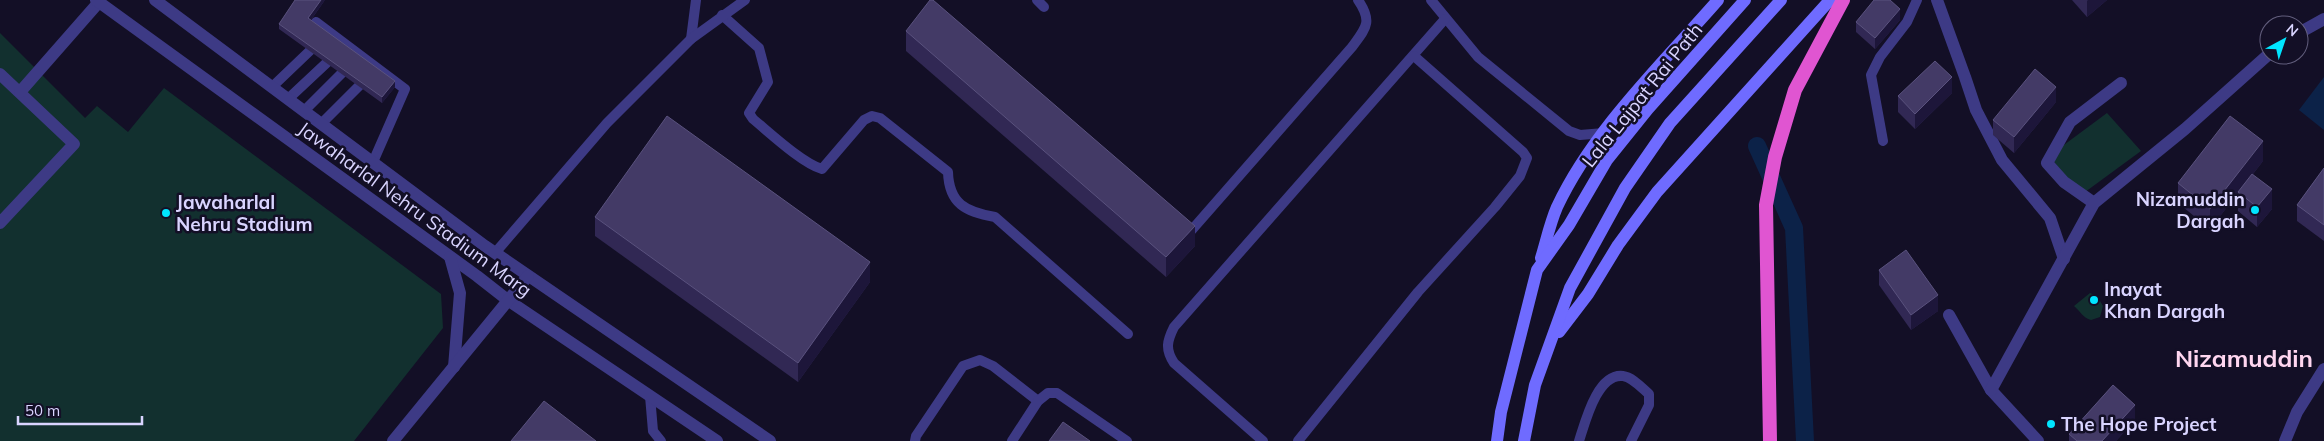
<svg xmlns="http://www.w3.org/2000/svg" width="2324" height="441" font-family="Mulish,sans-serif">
<rect width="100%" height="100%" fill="#130f26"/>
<g fill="#12302f">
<path d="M0,33l85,85 12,-12 31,26 36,-44 277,206 2,34 -89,113h-354z"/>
<path d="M2107,113l34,38 -60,44 -32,-39z"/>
<path d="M2090,293l7,3 6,10 -3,11 -9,3c-8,-2 -11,-9 -17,-14z"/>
</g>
<path fill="#0c2248" d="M2324,77v53l-25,-20z"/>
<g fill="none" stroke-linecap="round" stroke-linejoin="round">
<path stroke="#0c2248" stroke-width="18" d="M1757,146l37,82 11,213"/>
<g stroke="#3d3a85" stroke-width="10">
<path d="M1037,0l7,7"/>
<path d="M1431,0l47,57 91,74 11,4 24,-2"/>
<path d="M722,15l37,33 9,34 -19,31 4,6c17,14 49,44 69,50l42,-49 8,-4 8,2 68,54c1,32 18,40 47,45l133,117"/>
<path d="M316,22l89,67 -32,73"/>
<path d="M691,39l5,-39"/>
<path d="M272,87l46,-44"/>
<path d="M288,99l47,-44"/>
<path d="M304,111l47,-47"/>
<path d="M321,124l47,-47"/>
<path d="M1883,141l-12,-66 9,-18 27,-35 10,-22"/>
<path d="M1190,232l162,-185c14,-19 21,-25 6,-47"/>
<path d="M495,253l112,-130 84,-84 54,-39"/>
<path d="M650,396l3,35 8,10"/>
<path d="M915,441l1,-5 47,-70 17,-6 13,6 45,35"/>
<path d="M1012,441l26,-40 10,-8h9l70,48"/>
<path d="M1263,441l-89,-78c-9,-14 -7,-22 0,-36l271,-308"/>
<path d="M1298,441l120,-149 77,-85 25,-31 7,-18 -4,-6 -109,-96"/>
<path d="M1579,441c6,-18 18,-68 44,-65 9,1 19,12 26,18v11l-18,36"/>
</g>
<g stroke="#3d3a85" stroke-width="12">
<path d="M0,74l74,70 -74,79"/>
<path d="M20,92l79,-90"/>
</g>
<g stroke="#3d3a85" stroke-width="12">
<path d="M1937,0l28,77 11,33 26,50 48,58 14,41"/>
<path d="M2299,33l25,-14"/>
<path d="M2094,203l-30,-21 -17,-19 23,-41 51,-39"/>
<path d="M1949,315l42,75 47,51"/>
<path d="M1991,390l103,-187 91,-74 84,-75"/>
<path d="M2285,441l12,-29 27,-43"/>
</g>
<g stroke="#3d3a85" stroke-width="12">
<path d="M96,0l381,276 32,25 208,140"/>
<path d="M155,0l330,246 285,195"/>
<path d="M450,257l10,36 -6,74"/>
<path d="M393,441l135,-165"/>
</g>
<g stroke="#6f6bff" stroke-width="12">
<path d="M1541,258c5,-16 9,-35 16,-51 36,-77 105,-143 161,-207"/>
<path d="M1559,332l29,-38 30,-49 39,-53 173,-192"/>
<path d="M1497,441l4,-29 36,-142 32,-45 38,-65 41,-51 97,-109"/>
<path d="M1524,441l11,-56 35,-97 55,-100 45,-65 111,-123"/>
</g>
<path stroke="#e055d1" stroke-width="14" d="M1770,441l-4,-236 9,-48 20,-67 48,-90"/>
</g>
<g fill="#312854">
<path d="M325,0l-14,20 84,67 -13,16 -103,-74v-5z"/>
<path d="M2072,0h35l-20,17z"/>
<path d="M1900,20l-25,29 -19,-17v-10z"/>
<path d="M906,31l289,215 -29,31 -260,-226z"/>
<path d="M1952,93l-37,36 -17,-17v-16z"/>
<path d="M2056,102l-42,51 -21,-18v-15z"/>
<path d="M2263,161l-10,13 19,35 -15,18 -19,-16v-18l-28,36 -32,-26v-20z"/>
<path d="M2324,168v73l-27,-20v-16z"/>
<path d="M595,217l275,65 -72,100 -203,-146z"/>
<path d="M1879,270l59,41 -27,19 -32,-45z"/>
<path d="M2135,420l-19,21h-47v-7z"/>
</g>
<g fill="#1d163a">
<path d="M321,0h4l-17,24v-6z"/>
<path d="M2088,0h19l-20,17v-16z"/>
<path d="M1900,9v11l-25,29v-11z"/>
<path d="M1952,77v16l-37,36v-15z"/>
<path d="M395,81v6l-13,16v-6z"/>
<path d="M2056,87v15l-42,51v-16z"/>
<path d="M2263,141v20l-53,68v-20z"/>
<path d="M2272,189v20l-15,18v-20z"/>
<path d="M1195,226v20l-29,31v-20z"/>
<path d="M870,262v20l-72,100v-19z"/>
<path d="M1938,295v16l-27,19v-15z"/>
<path d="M2135,405v15l-19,21h-14z"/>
</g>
<g fill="#433a66" stroke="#5a527e">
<path d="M295,0h26l-13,18 87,63 -13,16 -103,-73z"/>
<path d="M930,0h3l262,226 -29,31 -260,-226z"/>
<path d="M1874,0h16l10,9 -25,29 -19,-16z"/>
<path d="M1935,61l17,16 -37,37 -17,-18z"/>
<path d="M2035,69l21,18 -42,50 -21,-17z"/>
<path d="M667,116l203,146 -72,101 -203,-146z"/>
<path d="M2230,116l33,25 -53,68 -32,-26z"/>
<path d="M2324,168v57l-27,-20z"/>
<path d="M2252,174l20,15 -15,18 -19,-15z"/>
<path d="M1906,250l32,45 -27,20 -32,-45z"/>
<path d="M2113,385l22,20 -33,36h-25l-8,-7z"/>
<path d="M544,401l52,40h-85z"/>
<path d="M1063,422l27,19h-41z"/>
</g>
<g fill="#00e5ff" stroke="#130f26" stroke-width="2">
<circle cx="2255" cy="210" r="5"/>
<circle cx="166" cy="213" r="5"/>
<circle cx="2094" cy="300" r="5"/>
<circle cx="2051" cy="424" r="5"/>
</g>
<g text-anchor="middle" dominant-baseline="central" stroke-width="5" stroke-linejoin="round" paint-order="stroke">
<g font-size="19" fill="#d9d4ff" stroke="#130f26">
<text transform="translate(1642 95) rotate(-51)">Lala Lajpat Rai Path</text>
<text transform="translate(415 209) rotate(36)">Jawaharlal Nehru Stadium Marg</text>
</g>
<g font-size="19" font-weight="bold" fill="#d9d4ff" stroke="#130f26" text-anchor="start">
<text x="2245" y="199" text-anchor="end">Nizamuddin<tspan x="2245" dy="22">Dargah</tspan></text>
<text x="176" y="202">Jawaharlal<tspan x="176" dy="22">Nehru Stadium</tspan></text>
<text x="2104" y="289">Inayat<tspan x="2104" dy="22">Khan Dargah</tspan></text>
<text x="2061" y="424">The Hope Project</text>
</g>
<g font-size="24" font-weight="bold" fill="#ffd6f0" stroke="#130f26">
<text x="2244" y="358">Nizamuddin</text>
</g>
</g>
<g transform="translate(2284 40) rotate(40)"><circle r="24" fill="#130f26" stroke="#625e7d"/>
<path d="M0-4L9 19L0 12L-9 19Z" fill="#00e5ff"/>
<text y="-8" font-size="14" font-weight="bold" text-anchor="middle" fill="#d9d4ff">N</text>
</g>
<path d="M18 416v8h124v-8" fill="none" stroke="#d9d4ff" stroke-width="2.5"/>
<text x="25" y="416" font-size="15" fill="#d9d4ff" stroke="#130f26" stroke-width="4" paint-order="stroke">50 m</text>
</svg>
